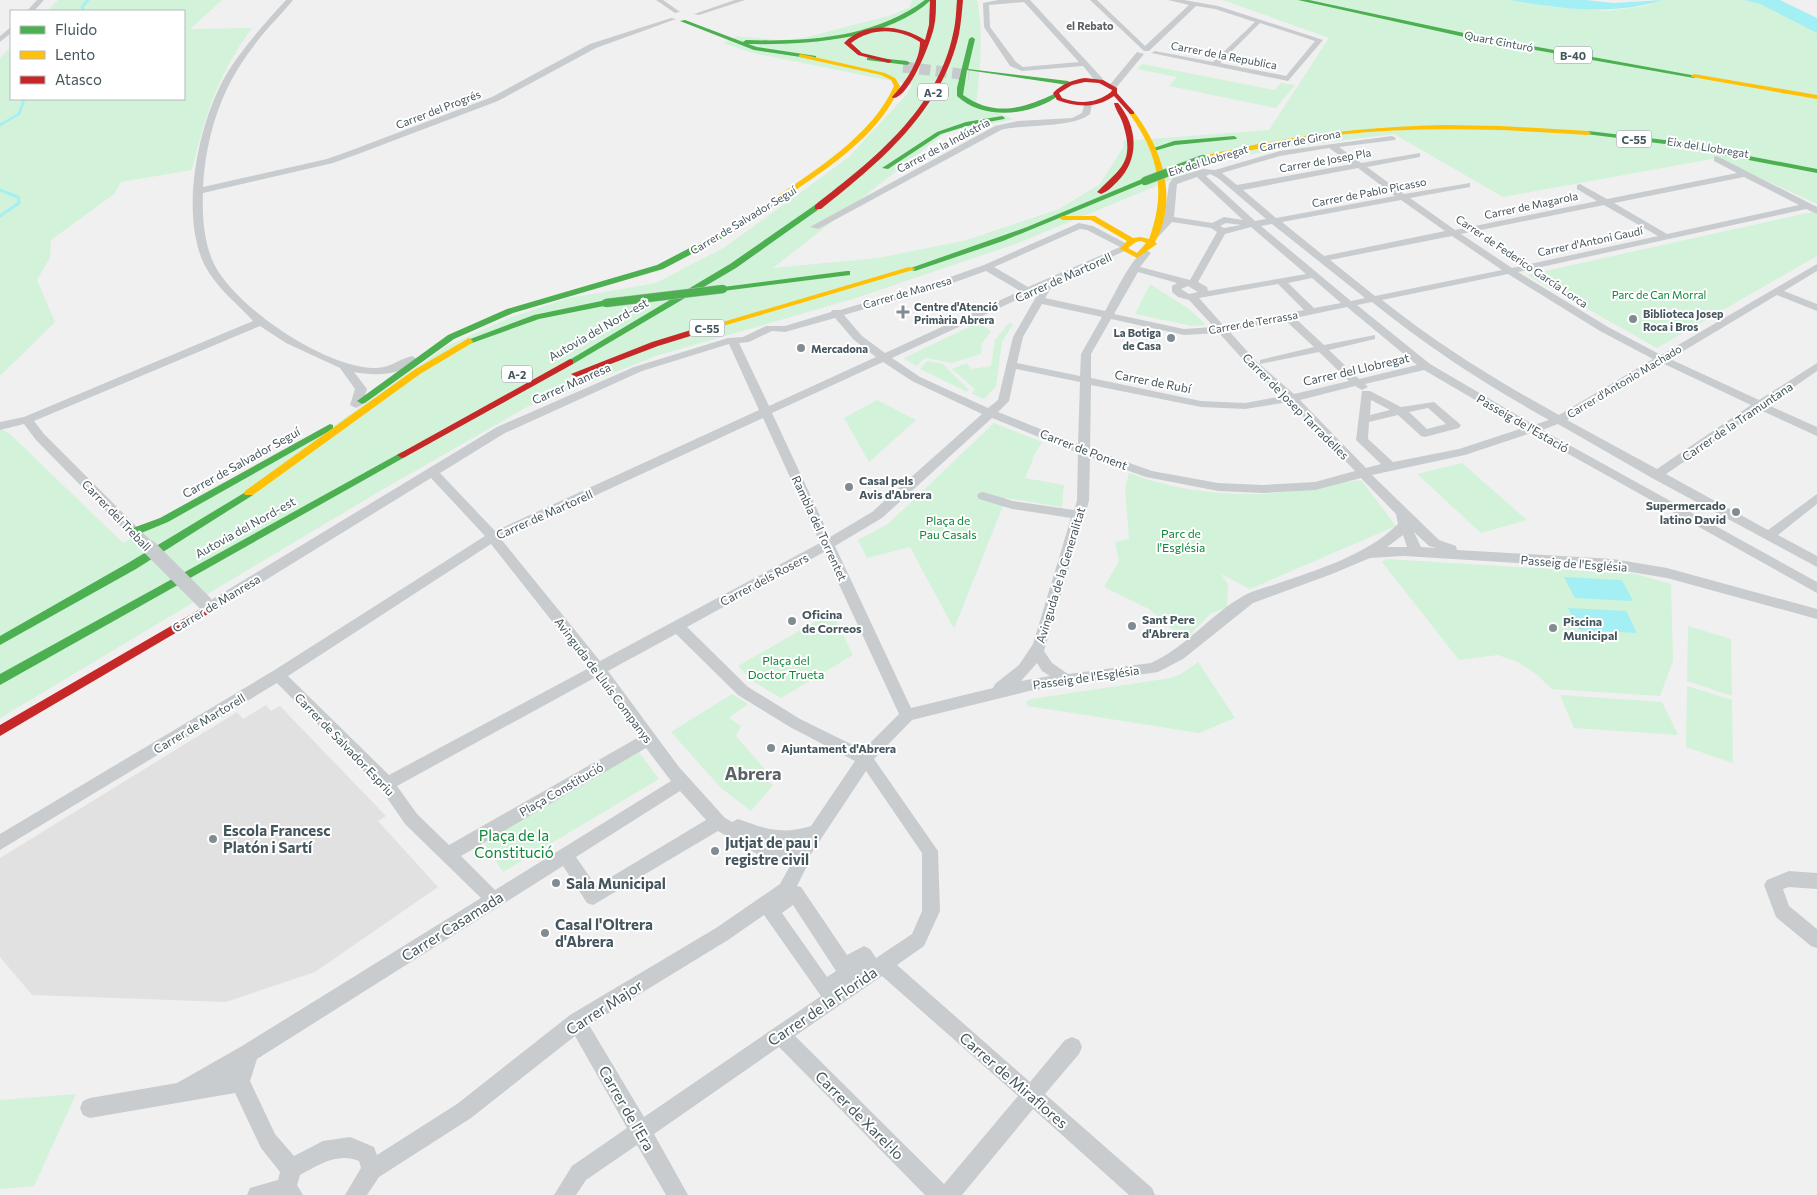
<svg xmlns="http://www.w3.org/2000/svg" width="1817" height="1195" font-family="Commissioner,sans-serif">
<rect width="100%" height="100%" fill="#f1f0f0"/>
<path fill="#e2e1e2" d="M266,705l5,6 9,-5 106,110 -8,5 60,66 -123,85 -89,30 -194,-7 -32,-38v-99l237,-146 6,7z"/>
<g fill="#d2f2d9">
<path d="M58,0h164l-32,29 62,-1c-35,48 -46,85 -60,142l-71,12 -7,12 -63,46 -1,17 -13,23 18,42 -55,54v-318l11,-11v52h173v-88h-137z"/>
<path d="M912,0h65c7,35 3,70 -1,105l38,14 -69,14 -172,135 105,-10 89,-18 92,-31 41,-25 24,-38 -1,-5 146,-11 60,-92 -106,-38h287l40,7 58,4 37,-5 18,-6h81l16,4 57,29v171l-100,-46 -214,39 -109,-63 -105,13 -72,14 -199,82 -165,56 -197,57 -129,51 -147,84 -380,227v-289l9,4 114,110 186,-100 138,-97 62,-28 60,-20 87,-15 69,-36 124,-90 57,-62 6,-10 -159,-32 -30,-10 14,-7 40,4 26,-2 89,-23 18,-8z"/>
<path d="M1142,64l133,26 6,-7 14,2 -19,23 -107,-22 8,-9 -40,-8z"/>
<path d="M1812,212l5,2v42l-160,92 -130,-73z"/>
<path d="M1150,284l39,25 17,16 -14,1 -57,-12z"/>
<path d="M986,319l4,2 -8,4 9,6 -9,12 -1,11 -29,9 -27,-5 -9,8 -12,-8z"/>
<path d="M1009,323l4,1 -11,18 -6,44 -12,13 -12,-5 3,-5 -23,-20 15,-6 4,6 20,-3 4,-26z"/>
<path d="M927,361l16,3 25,25 -1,3 -47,-23z"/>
<path d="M877,400l39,20 -47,42 -25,-44z"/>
<path d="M994,423l48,19 -10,17 1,1 -8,18 39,7 -2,22 -56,-9 -52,131 -44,-82 -43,11 -9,-18 30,-16z"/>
<path d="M1462,463l65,57 -46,13 -64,-59z"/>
<path d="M1129,473c41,16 89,22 133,21 33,-2 66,-10 99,-14l35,46 -146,63 -29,-15 7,10 -1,23 -17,7 -25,26 -36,-31 -45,-22 15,-26 -4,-19 14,-3 -4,-51z"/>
<path d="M1386,559l249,15 36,10 2,77 -13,35 -108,-7 -16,-15 -18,-12 -20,-7 -39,5 -77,-98z"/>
<path d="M832,612l21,43 -72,43 -27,-16 -16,-16z"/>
<path d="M1688,626l43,13 1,57 -45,-15z"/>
<path d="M1198,662l37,56 -36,15 -171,-27 -2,-4 5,-3 140,-21 10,-4z"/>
<path d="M1687,686l45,14 1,63 -47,-16z"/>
<path d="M732,694l16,10 -19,14 12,8 -5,10 35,40 -4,5 6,4 -22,26 -30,-23 -50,-56z"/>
<path d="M1560,695l102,7 16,33 -104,-7z"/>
<path d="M639,752l20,27 -156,93 -21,-32z"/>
<path d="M76,1094l-42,92 -34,3v-89z"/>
</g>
<g fill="#a3eff3">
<path d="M1510,0h76l27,3 50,-3c-51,16 -102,9 -153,0z"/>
<path d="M1744,0h36l37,18v15l-57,-29z"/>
<path d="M1564,577l58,3 11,21 -58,-3z"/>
<path d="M1568,608l58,3 11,22 -58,-3z"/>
</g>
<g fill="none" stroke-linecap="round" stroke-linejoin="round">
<g stroke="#a3eff3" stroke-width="2.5">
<path d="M84,11l-2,-4 6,-7"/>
<path d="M0,125l19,-11 5,-14 -4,-1"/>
</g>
<path stroke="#a3eff3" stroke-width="3" d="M0,190l18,7 1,6 -19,13"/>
<path stroke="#c6cacc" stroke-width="11" stroke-dasharray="11 5.5" stroke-linecap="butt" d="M903,67l66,8"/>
<g fill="#c8ccce" fill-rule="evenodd">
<path d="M37,0h7l-10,11h-7z"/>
<path d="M286,0h7c-13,16 -28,30 -40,47 -32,41 -47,89 -50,140l124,-28 25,-9 140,-53 98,-53 81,-26 5,1 -80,29 -98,53 -140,53 -25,9 -130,30c-1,23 1,50 11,71 22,44 113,105 162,104 14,0 23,-9 36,-12l5,3c-15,17 -42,17 -63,13l13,17 -5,16 -6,3 -6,-3 5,-16 -15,-21 -54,-25 -26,-17 -226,95 10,13 105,105 2,3 -2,3h-10l-103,-105 -12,-16 -24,6v-8l24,-5 229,-96c-17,-19 -37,-33 -49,-57 -25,-53 -5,-146 25,-194 16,-25 37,-48 57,-70z"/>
<path d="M656,0h7l17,12 -5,1z"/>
<path d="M735,0h10l-46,15 -5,-1z"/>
<path d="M998,0h32l73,79v4h-6l-14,-17 -61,5 -12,-5 -26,-39 -1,-24zM1024,2l55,60 -56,5 -7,-5 -26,-35 -1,-22z"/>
<path d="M1090,0h7l48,46 44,-41 -21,-5h16l34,6 105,34 -35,41 -137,-28 4,-2 58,11 42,-40 -40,-13 -19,-3 -47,45h-5zM1260,23l55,18 -29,35 -66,-13z"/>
<path d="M11,27v6l-11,9v-6z"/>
<path d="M1137,52l7,2 -29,35h-6l-1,-2z"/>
<path d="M1085,102l7,2 -2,10c-16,14 -65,10 -89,16l-183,99 -8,-2 185,-101 23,-5 54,-3 10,-5z"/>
<path d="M1392,136l4,2 -1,2 -56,7 22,16 59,-10v4l-53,10 37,27 66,-11v4l-60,11 45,32 142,-29 -20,-12v-4l3,-1 27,15 130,-26 -23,-12v-4l3,-1 100,51v7l-11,-5 -288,63 90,55 53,28 156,-91v7l-33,20 33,13v7l-40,-16 -107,64 89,41 58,-37v8l-49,34 49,22v9l-57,-26 -94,64 102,56 49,-36v10l-39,31 39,21v11l-165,-89 -94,-54 -16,6 275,152v11l-286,-160 -66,22 -93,20 67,65 17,6 1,4 156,9 54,9 150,41v10l-150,-41 -54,-9 -209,-13 -34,2 -38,16 -79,29 -70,56 -25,13 -129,19 -117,29 -38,39 64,92 2,60 -16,35 -27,19 133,117 35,-42 7,-3 7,3 3,7 -3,7 -34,40 107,94 3,7h-26l-96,-86 -71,86h-37l-146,-148 -125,87 34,61h-22l-29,-50 -51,35 -10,15h-22l18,-29 55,-38 -52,-92 -104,82 -92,59 -12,18h-22l16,-27 -2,-7c-21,-9 -41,4 -59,14l-3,10 6,10h-56l3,-7 28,-8 2,-8 -19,-24 -26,-55 -145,25 -7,-3 -3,-7 3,-7 7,-3 87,-15 65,-37 239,-148 -76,-74 -24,-35 -104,-106 -277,167v-16l273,-163 212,-135 -54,-58 -217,134h-10l-6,-9 2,-4 5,-1 6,2 286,-173 137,-60 94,-29 15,-1 23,-11h19l46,-14 1,-2h8l99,-29 45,-16 95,-42 14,3 34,18 2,5 -75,34 -9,15 60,13c8,-13 27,-56 41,-61l5,3 -11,14 50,13 27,-48 -6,-4 -39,-6 -14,15h-6v-4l12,-14 5,-35 4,-6 30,-9 12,1 65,-19zM1329,148l23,16 -115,21 -15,-12 58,-17zM1358,168l37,28 -119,22 -33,-28zM1210,174l8,4 48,41 -11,2 -49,-45zM1197,177l1,1 45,42 -19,-3 -12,6 -38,-6 3,-33zM1744,177l55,28 -132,29 -53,-31zM1401,200l44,31 -121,25 -42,-34zM1604,205l54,31 -146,32 -51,-34zM1226,223l15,2 -17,3 -4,-2zM1272,224l93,74 -14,3 -90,-75zM1251,227l55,47 -98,17 -1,-4 -9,-5 27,-48zM1080,229l7,1 33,17 -92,40 -34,-20zM1452,236l50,34 -127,26 -45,-36zM986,271l34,20 -135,62 -23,-17 -18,-21 103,-30zM1138,272l39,11 -5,3v6l6,5 11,3 25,27 -30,2 -70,-15zM1508,274l92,57 53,28 -94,56c-64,-35 -120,-70 -177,-115zM1312,278l29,25 -27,5 -26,-25zM1278,284l26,26 -80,16 -25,-28zM1188,286l10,6 -9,2 -8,-5zM1027,295l9,2 -23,40 -15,63 -10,8 -68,-31 -28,-19zM1372,302c57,46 113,82 177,118l-15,5 -104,-61 -73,-59zM1042,304l60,13 -21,37 -1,22 -63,-13 6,-26zM1347,307l70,58 -58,14 -30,-29 46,-11v-4l-51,10 -29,-27zM835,318l19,22 22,17 -107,49 -30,-63 10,-1 23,-11 13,1zM1111,319l73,16 35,-2 29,32 35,31 -38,7 -44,-2 -110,-23v-24zM1285,320l29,27 -54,13v4l59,-12 30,29 -55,13 -38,-33 -27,-30zM729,344l30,66 -264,121 -55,-58 65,-40 137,-62zM883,362l29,19 70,33 -110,98 -42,25 -58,-124zM1662,363l89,42 -94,64 -90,-49zM1016,369l64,13 -2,62 -80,-32 11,-11zM1424,370l99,58 -64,21 -66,13 -25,-23 1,-17 29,-7 23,21 4,1 34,-9 2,-3 -27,-23 -33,5 -31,-16h-8l-6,49 25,24 -15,4 -66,-68 55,-14 7,4 6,-3 -3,-3zM1091,385l110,22 44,2 44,-7 66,69 -40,11 -52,3 -45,-2 -66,-12 -62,-22zM1371,400l19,10 -20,5zM1428,408l18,16 -19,5 -18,-17zM763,418l57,125 -220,118 -99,-122zM992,418l86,35 -1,48 -3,9 -61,-9 -30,-9 -4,1 -2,3 2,3 33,10 59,9 -38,126 -14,21 -24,19 -2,4 -82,20 -76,-162 47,-28zM1090,457l56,20 72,14 45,2 52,-3 46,-12 35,36 2,10c-33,32 -79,45 -122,60 -12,4 -25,7 -36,14 -32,19 -54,49 -89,65l-83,11 -16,-11 -8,-12 45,-150zM1414,532l15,14 7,2 -15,-1zM1403,535l4,12h-20zM491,544l98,124 -200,107 -101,-99zM824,552l75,162 -36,36 -63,-31 -52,-32 -61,-60zM676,634l62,61 52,32 65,34 -44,65c-30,9 -45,3 -73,-7l-6,3 -7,-4 -46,-51 -71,-96zM1037,663l5,8 8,5 -29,5zM596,677l43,60 -190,108 -32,-31 -20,-28zM646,748l25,33 -176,109 -34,-34zM866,771l56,82v58l-10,23 -36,24 -6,-9 -6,-3 -17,9 -46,-68 -4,-1 11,-22 -1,-4zM680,791l26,29 -110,66 -20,-29zM718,831l49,29 23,6 -10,18 -64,44 -146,87 -113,89 -80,51 -3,-8 -24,-10 -27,4 -29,15 -19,-22 -25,-53 7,-22 306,-193 24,37 6,2zM793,905l43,66 -9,6 -45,-64zM764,915l57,81 -177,121 -55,-92 139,-85zM882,976l136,120 -74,88 -149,-148z"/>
<path d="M1789,871l28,2v16l-28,-2 -6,2 6,17 28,23v19l-6,-2 -35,-29 -12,-32 3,-5z"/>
</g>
<g fill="#4caf50" fill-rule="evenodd">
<path d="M925,0h6c-44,41 -127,45 -183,44l9,3 59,9v2l-2,1 -60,-9 -74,-29 5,-1 58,22 3,-2c61,2 128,-2 179,-40z"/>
<path d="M1298,0h11l169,36 219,40 -3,2 -216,-38z"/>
<path d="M972,37l3,2 -7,30 100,12 3,2 -3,2 -101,-15 -4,25c31,22 59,14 91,-1l5,1c-27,21 -76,26 -102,1v-8l12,-49z"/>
<path d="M869,57l38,4 3,2 -3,2 -40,-5v-2z"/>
<path d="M1002,116l3,2 -1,1 -37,7 -26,8 -53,35 -6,-1 55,-36 29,-10z"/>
<path d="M1588,131l77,9 152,29v4l-152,-29 -79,-10 -1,-1z"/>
<path d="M1234,136l3,2 -1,1 -61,6 -21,6 -3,-2 23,-8z"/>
<path d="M1142,179l7,2 -146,60 -88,30 -7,-2 119,-42z"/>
<path d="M768,202l7,2 -41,28 -71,37 -150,44 -59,26 -89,64 -3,1 -5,-3 91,-66 59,-26 150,-44 71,-37z"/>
<path d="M815,205l7,2 -86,61 -163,96h-6l-1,-2 164,-98z"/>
<path d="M847,271h3v4l-127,16 -4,-2 4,-2z"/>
<path d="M606,300l4,3 -1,2 -70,14 -67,24 -3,1 -4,-3 69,-26z"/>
<path d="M330,424l3,1v4l-165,93 -34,14 -5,-4 1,-3 30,-11z"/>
<path d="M402,452l3,1 2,2 -2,2 -405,228v-11z"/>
<path d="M249,490l5,3 -1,2 -117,74 -136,76v-9l128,-73z"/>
</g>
<g fill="#ffc107" fill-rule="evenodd">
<path d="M801,54l84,19 10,5 5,8c-18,44 -62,75 -100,101 -9,7 -19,15 -29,19h-3v-4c44,-29 105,-67 126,-116l-3,-6 -10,-5 -82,-18v-2z"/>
<path d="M1694,74l123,21v4l-125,-22 -1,-1z"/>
<path d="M1130,112h4c28,36 45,87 21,130l2,2 -20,14 -17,-9 7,-8 -36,-21h-28l-4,-2 4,-2h32l38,22 8,-1 8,2c18,-48 9,-86 -20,-126zM1141,241l5,2 -9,10 -9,-5 8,-6z"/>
<path d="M1443,125l58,1 87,5 3,2 -3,2c-83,-6 -168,-9 -251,0 -45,5 -90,16 -134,26l-3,-2c10,-7 28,-8 40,-11 68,-15 134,-21 203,-23z"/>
<path d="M909,267l7,2 -193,57h-6l-1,-2z"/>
<path d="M469,338l4,3 -1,2 -52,31 -167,121h-8l-1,-2 1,-2 169,-121z"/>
</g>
<g fill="#c62828" fill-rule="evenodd">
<path d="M930,0h6c0,9 0,18 -2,27 -3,15 -25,72 -41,71l-1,-1c13,-14 28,-36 28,-55 -22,-14 -48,-15 -69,1l11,10 29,7 1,1 -3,2 -31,-8 -14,-12c22,-22 56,-18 81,-3l4,-15z"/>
<path d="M957,0h6c-1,11 -2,23 -4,34 -17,77 -80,129 -138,175h-6v-4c58,-45 122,-95 138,-171 3,-11 3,-23 4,-34z"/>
<path d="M1085,78l18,2 14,8v5l17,19v2h-4l-16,-18c-18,13 -38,11 -57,4l-4,-7c9,-9 19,-13 32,-15zM1085,82l14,1 13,7 -1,2c-16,12 -31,12 -49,6l-3,-5 13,-8z"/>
<path d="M1114,103h4c20,24 22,57 -1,79 -5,5 -10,10 -16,12l-4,-2c24,-24 38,-30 26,-68 -2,-7 -8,-15 -9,-21z"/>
<path d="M720,321l3,1v4l-65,20 -79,30 -3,1 -5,-3 81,-32z"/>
<path d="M570,359l3,1v4l-168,93 -3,1 -5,-3z"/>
<path d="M209,604l4,1 2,3 -2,3 -213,125v-11z"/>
</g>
<g stroke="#b4bbc0" stroke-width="9" stroke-linecap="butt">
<g id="fast-bridge">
<path d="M1145,181l58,-22"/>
<path d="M606,303l117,-14"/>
</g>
</g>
<path stroke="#c8ccce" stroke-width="12" d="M144,542l7,7"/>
<path stroke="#c8ccce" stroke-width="15" d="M150,548l55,55"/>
<use href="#fast-bridge" stroke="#4caf50" stroke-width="8"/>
</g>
<g fill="#818c91" stroke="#fff" stroke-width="2">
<path d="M900.5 304.5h5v5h5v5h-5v5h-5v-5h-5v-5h5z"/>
<circle cx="1633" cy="319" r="5"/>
<circle cx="1171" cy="338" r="5"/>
<circle cx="801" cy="348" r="5"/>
<circle cx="849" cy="487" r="5"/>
<circle cx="1736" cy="512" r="5"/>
<circle cx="792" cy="621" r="5"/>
<circle cx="1132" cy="626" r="5"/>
<circle cx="1553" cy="628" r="5"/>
<circle cx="771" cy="748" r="5"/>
<circle cx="213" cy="839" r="5"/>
<circle cx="715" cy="851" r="5"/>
<circle cx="556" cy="883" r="5"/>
<circle cx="545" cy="933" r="5"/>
</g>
<g text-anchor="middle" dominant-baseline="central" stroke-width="4" stroke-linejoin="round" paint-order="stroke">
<g font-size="11" font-weight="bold" fill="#5b6165" stroke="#fff">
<text x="1090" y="25">el Rebato</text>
</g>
<g font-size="11" fill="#45565e" stroke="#fff">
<text transform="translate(1499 41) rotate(11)">Quart Cinturó</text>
<text transform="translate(1224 55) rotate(11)">Carrer de la Republica</text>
<text transform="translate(438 109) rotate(-21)">Carrer del Progrés</text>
<text transform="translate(1300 140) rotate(-10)">Carrer de Girona</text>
<text transform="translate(943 145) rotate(-28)">Carrer de la Indústria</text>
<text transform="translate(1708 147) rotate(9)">Eix del Llobregat</text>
<text transform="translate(1208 160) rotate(-17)">Eix del Llobregat</text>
<text transform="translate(1325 160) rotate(-10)">Carrer de Josep Pla</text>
<text transform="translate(1369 192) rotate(-11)">Carrer de Pablo Picasso</text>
<text transform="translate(1531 205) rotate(-12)">Carrer de Magarola</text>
<text transform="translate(743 220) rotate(-31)">Carrer de Salvador Seguí</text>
<text transform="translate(1590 241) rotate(-12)">Carrer d'Antoni Gaudí</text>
<text transform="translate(1522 261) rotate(34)">Carrer de Federico García Lorca</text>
<text transform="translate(907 292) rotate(-16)">Carrer de Manresa</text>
<text transform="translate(1253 322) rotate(-10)">Carrer de Terrassa</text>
<text transform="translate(1624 381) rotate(-31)">Carrer d'Antonio Machado</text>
</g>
<g fill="#fff" stroke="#7d898e" stroke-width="1">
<rect x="1554" y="46.5" width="38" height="17" rx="4"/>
<rect x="918" y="83.5" width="30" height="17" rx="4"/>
<rect x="1616.5" y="130.5" width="35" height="17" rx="4"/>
<rect x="689.5" y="319.5" width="35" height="17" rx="4"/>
<rect x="502" y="365.5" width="30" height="17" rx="4"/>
</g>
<g font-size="11" font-weight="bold" fill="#45565e">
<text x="1573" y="55">B-40</text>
<text x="933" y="92">A-2</text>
<text x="1634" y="139">C-55</text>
<text x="707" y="328">C-55</text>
<text x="517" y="374">A-2</text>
</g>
<g font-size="11" fill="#0f8738" stroke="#fff">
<text x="1659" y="294">Parc de Can Morral</text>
</g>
<g font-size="11" font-weight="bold" fill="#45565e" stroke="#fff" text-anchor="start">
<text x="914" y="306">Centre d'Atenció<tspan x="914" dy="13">Primària Abrera</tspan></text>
<text x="1643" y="313">Biblioteca Josep<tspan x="1643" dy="13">Roca i Bros</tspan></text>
<text x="1161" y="332" text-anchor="end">La Botiga<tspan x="1161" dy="13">de Casa</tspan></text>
<text x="811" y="348">Mercadona</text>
</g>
<g font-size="12" fill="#45565e" stroke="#fff">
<text transform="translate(1063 277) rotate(-24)">Carrer de Martorell</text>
<text transform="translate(598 329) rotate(-30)">Autovia del Nord-est</text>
<text transform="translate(1356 369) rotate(-13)">Carrer del Llobregat</text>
<text transform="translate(1153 381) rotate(11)">Carrer de Rubí</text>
<text transform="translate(571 383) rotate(-24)">Carrer Manresa</text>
<text transform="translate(1296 406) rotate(45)">Carrer de Josep Tarradelles</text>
<text transform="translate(1737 421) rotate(-34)">Carrer de la Tramuntana</text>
<text transform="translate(1523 423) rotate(30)">Passeig de l'Estació</text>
<text transform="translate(1084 449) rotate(21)">Carrer de Ponent</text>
<text transform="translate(241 462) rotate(-29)">Carrer de Salvador Seguí</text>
<text transform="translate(544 514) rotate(-24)">Carrer de Martorell</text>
<text transform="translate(117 515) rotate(46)">Carrer del Treball</text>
<text transform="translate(245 527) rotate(-29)">Autovia del Nord-est</text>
<text transform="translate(820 528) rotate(65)">Rambla del Torrentet</text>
<text transform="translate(1574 563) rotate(4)">Passeig de l'Església</text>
<text transform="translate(1060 575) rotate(-73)">Avinguda de la Generalitat</text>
<text transform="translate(764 579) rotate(-28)">Carrer dels Rosers</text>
<text transform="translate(216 603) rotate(-31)">Carrer de Manresa</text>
<text transform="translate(1086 677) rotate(-8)">Passeig de l'Església</text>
<text transform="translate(604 680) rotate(53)">Avinguda de Lluís Companys</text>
<text transform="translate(199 723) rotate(-31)">Carrer de Martorell</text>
<text transform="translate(345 744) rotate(46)">Carrer de Salvador Espriu</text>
<text transform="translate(561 789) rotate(-30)">Plaça Constitució</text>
</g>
<g font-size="12" font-weight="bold" fill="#45565e" stroke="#fff" text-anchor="start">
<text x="859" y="480">Casal pels<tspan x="859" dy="14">Avis d'Abrera</tspan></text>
<text x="1726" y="505" text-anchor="end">Supermercado<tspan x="1726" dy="14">latino David</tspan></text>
<text x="802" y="614">Oficina<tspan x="802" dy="14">de Correos</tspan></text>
<text x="1142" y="619">Sant Pere<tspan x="1142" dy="14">d'Abrera</tspan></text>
<text x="1563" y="621">Piscina<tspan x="1563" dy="14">Municipal</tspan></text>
<text x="781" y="748">Ajuntament d'Abrera</text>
</g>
<g font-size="12" fill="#0f8738" stroke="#fff">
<text x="948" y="520">Plaça de<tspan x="948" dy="14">Pau Casals</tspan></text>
<text x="1181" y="533">Parc de<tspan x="1181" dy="14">l'Església</tspan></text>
<text x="786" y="660">Plaça del<tspan x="786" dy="14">Doctor Trueta</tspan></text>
</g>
<g font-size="15" font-weight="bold" fill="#45565e" stroke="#fff" text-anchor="start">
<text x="223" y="830">Escola Francesc<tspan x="223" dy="17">Platón i Sartí</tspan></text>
<text x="725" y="842">Jutjat de pau i<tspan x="725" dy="17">registre civil</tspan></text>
<text x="566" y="883">Sala Municipal</text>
<text x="555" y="924">Casal l'Oltrera<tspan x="555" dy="17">d'Abrera</tspan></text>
</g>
<g font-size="15" fill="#0f8738" stroke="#fff">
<text x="514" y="835">Plaça de la<tspan x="514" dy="17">Constitució</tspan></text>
</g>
<g font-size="15" fill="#45565e" stroke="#fff">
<text transform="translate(452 926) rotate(-32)">Carrer Casamada</text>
<text transform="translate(822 1006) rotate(-34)">Carrer de la Florida</text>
<text transform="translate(604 1007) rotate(-33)">Carrer Major</text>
<text transform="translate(1014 1080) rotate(41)">Carrer de Miraflores</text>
<text transform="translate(627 1108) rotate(60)">Carrer de l'Era</text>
<text transform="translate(860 1115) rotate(45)">Carrer de Xarel·lo</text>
</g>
<g font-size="18" font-weight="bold" fill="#5b6165" stroke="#fff">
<text x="753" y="773">Abrera</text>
</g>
</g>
<rect x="10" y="10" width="175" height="90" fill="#ffffff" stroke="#b5bbbf"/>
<rect x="20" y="26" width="25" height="8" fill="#4caf50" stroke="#b5bbbf"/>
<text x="55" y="35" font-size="15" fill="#45565e">Fluido</text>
<rect x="20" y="51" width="25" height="8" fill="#ffc107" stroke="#b5bbbf"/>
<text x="55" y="60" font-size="15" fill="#45565e">Lento</text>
<rect x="20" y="76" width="25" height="8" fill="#c62828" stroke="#b5bbbf"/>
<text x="55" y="85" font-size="15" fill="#45565e">Atasco</text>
</svg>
